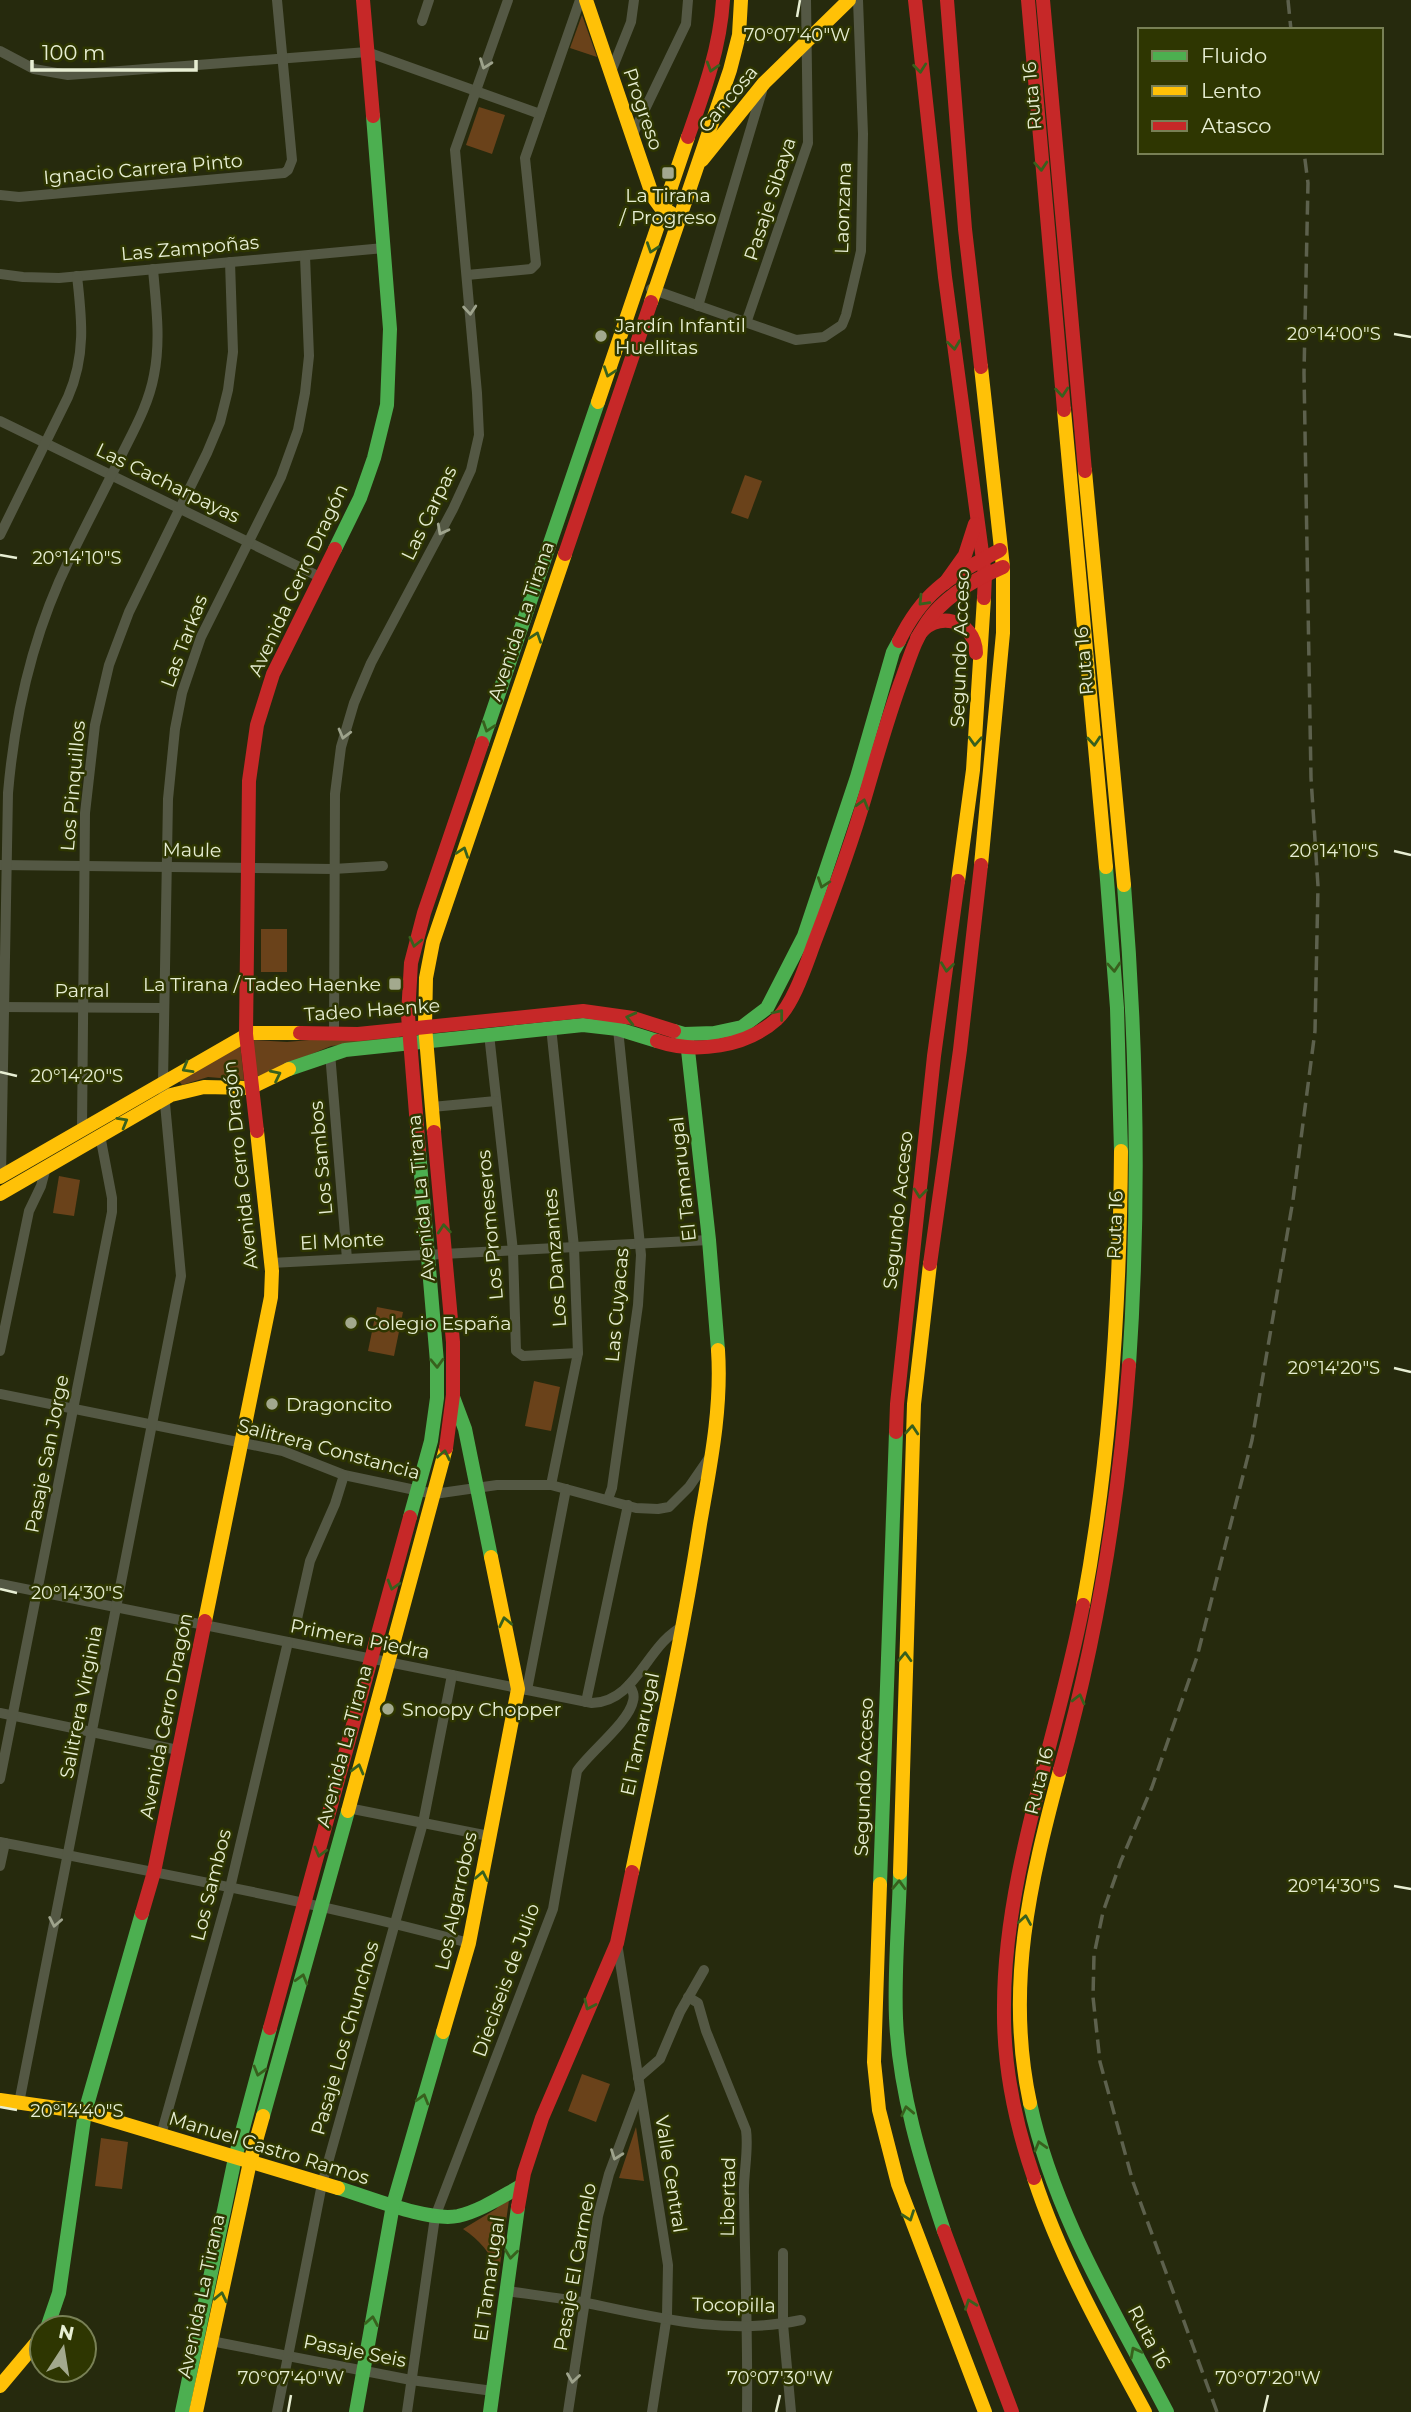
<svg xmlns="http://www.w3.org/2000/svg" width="1411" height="2412" font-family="Montserrat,sans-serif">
<rect width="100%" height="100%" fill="#262a0d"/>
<g fill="#6a421a">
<path d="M582,15l15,42 -27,-9z"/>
<path d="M479,107l26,8 -13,39 -26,-9z"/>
<path d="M745,475l17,6 -14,38 -17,-6z"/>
<rect x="261" y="929" width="26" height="43"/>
<path d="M398,1032l1,7 -68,7 -75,31 -4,-37 35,2z"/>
<path d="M240,1043l4,37 -36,-3 -26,8 -3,-4z"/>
<path d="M59,1176l21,4 -6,36 -21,-3z"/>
<path d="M377,1307l26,5 -9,44 -26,-5z"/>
<path d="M534,1381l26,6 -9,44 -26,-5z"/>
<path d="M582,2074l28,10 -14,38 -28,-11z"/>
<path d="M636,2127l8,54 -25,-3z"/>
<path d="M101,2138l27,4 -6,47 -27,-3z"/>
<path d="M510,2193l-11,79c-9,-19 -19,-32 -36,-43l33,-20z"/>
</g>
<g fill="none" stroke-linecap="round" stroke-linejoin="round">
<g stroke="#545844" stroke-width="10">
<path d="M422,21l7,-21"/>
<path d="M0,51l34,18 34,6 299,-23 173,62"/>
<path d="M611,72l20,-50 3,-22"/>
<path d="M632,136l54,-112 2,-24"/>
<path d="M0,195l19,2 265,-24 4,-3 4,-10 -15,-160"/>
<path d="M0,274l23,3 36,1 325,-30"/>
<path d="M467,275l64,-6 5,-5 -11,-106 55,-158"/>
<path d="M651,289l145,51 28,-3 18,-12 4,-10 15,-64 2,-117 -5,-134"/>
<path d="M698,306l64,-215"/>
<path d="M746,323l62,-180 -2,-143"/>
<path d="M0,421l320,156"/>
<path d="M0,535l68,-138c18,-41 14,-78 9,-121"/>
<path d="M0,865l333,4 50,-3"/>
<path d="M1,1007l163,1"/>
<path d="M551,1027l23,220 4,106 -27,132"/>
<path d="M489,1034l24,217 3,100 7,5 55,-3"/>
<path d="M334,1035l1,-241 6,-47 13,-44 17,-40 82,-154 18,-39 8,-35 -2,-42 -22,-243 53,-150"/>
<path d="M330,1053l17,206"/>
<path d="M432,1107l64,-6"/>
<path d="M82,1129l3,-316 10,-88 14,-60 20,-53 78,-159 13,-31 8,-32 5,-38 -3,-90"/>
<path d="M1,1176l7,-383c7,-82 25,-160 62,-235 17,-35 35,-69 52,-104 13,-26 27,-51 32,-79 7,-35 2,-70 -1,-106"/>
<path d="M271,1263l438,-23"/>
<path d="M0,1351l29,-140 12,-25 5,-19"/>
<path d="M0,1394l283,57 61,24 90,19 63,-9h54l85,23 22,1 11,-2 20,-20 20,-29"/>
<path d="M608,1499l4,-11 26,-183 3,-50 -23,-226"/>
<path d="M0,1584l592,119c45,-1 55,-60 92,-77"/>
<path d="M297,1619l13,-58 25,-57 9,-29"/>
<path d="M527,1690l39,-201"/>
<path d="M586,1702l42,-197"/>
<path d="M0,1713l178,37"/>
<path d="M0,1779l112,-567v-14l-12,-63"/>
<path d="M348,1808l141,28"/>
<path d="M0,1842c157,31 314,59 469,101"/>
<path d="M0,1866l5,-23"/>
<path d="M617,1943l51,322 -1,50 -15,97"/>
<path d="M688,1997l10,6 8,28 40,99c3,21 -3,44 -2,65 1,72 4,145 3,217"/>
<path d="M638,2078l22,-19 20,-47 24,-42"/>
<path d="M19,2103l162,-827 -18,-194 5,-283 7,-70 7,-36 19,-56 80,-160 17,-47 7,-37 4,-37 -4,-100"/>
<path d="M161,2135l69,-247 58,-246"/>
<path d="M783,2253v71l8,88"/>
<path d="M507,2291c27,4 54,7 80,12 71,15 142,33 214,17"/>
<path d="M211,2341l200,39 82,11"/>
<path d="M277,2412l45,-228 101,-361 29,-148"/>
<path d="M407,2412l28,-195 118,-308 24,-138c13,-19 52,-49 56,-70 2,-7 -1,-11 -4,-16"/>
<path d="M568,2412l30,-196 11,-42 31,-83"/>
</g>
<g stroke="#4caf50" stroke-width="14">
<path d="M335,549l25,-51 14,-40 13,-53 3,-76 -17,-213"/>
<path d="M482,743l116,-341"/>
<path d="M1106,867l11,141 4,143"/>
<path d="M1124,885c13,160 16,320 5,480"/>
<path d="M674,1031l10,3 3,7 22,199 9,110"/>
<path d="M684,1034l30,-1 28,-6 25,-19 37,-72 53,-159 36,-125 6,-11"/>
<path d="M289,1069l56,-19 238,-25 35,4 39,12"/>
<path d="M453,1397l12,32 26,128"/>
<path d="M410,1517l21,-76 6,-43v-36l-18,-211"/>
<path d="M900,1873c-1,48 -6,97 -4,145 3,73 25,144 48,213"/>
<path d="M880,1884l16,-452"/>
<path d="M1030,2103c24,112 85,209 137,309"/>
<path d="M263,2116l85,-305"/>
<path d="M338,2188c31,9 90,34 120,28 22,-5 43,-19 63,-30"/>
<path d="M47,2328l12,-35 26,-181 57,-199"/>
<path d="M182,2412l53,-254 35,-130"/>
<path d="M356,2412l37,-207 50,-173"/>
<path d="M490,2412l28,-205"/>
</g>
<g stroke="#ffc107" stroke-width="14">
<path d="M586,0l67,197 8,11 10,5"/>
<path d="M702,160l62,-77 85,-83"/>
<path d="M651,302l79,-232 9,-35 2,-35"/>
<path d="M981,367l22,200v66l-22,232"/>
<path d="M598,402l90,-265"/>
<path d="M1064,410l42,457"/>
<path d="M1085,471l39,414"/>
<path d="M958,881l15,-111 11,-172"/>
<path d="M434,1132l-9,-106 1,-48 7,-36 132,-388"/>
<path d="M0,1177l250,-144h50"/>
<path d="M0,1194l171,-99 33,-8 46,1 39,-19"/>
<path d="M1083,1605c28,-149 37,-302 38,-454"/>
<path d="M205,1621l66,-324 1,-26 -15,-140"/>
<path d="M348,1811l98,-363"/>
<path d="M632,1872c24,-116 50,-231 68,-348 10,-58 22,-115 18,-174"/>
<path d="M900,1873l14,-469 16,-140"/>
<path d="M880,1884l-6,178 5,48 19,74 87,228"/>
<path d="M443,2032l26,-89 49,-254 -27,-132"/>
<path d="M0,2100l85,12 253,76"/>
<path d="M1030,2103c-25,-116 0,-221 30,-333"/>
<path d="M1034,2178c27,82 70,158 111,234"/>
<path d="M0,2386l42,-50"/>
<path d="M196,2412l54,-250 13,-46"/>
</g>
<g stroke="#c62828" stroke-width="14">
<path d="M363,0l10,116"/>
<path d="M915,0l30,277 40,298 -1,23"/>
<path d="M947,0l18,229 16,138"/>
<path d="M1028,0l36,410"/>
<path d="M1043,0l42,471"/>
<path d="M688,137c16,-45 32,-89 35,-137"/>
<path d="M565,554l86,-252"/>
<path d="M945,583l20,-28 10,-31"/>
<path d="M917,638c17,-29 58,-20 59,15"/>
<path d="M899,641c26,-53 52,-64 101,-91"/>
<path d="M300,1033l58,1 225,-23 50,7 41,13"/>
<path d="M657,1041c39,13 89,6 120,-22 18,-17 30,-58 39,-81 18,-47 35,-93 49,-141 12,-41 23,-81 38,-121 7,-19 12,-37 24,-54 17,-25 48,-43 76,-55"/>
<path d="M257,1131l-11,-97 3,-253 8,-56 16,-51 62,-125"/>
<path d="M434,1132l19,210v53l-7,53"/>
<path d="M419,1151l-11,-136 3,-52 13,-50 58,-170"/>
<path d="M930,1264l30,-214 21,-185"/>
<path d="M896,1432l1,-28 37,-348 24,-175"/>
<path d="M1060,1770c37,-133 59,-267 69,-405"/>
<path d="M142,1913l12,-41 51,-251"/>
<path d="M270,2028l140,-511"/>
<path d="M1034,2178c-19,-55 -31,-113 -30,-172 0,-132 54,-270 79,-401"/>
<path d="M518,2207l6,-34 18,-55 75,-175 15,-71"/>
<path d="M944,2231l68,181"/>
</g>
<g stroke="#5d614d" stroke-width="3.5" stroke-dasharray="14 7" stroke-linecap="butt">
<path d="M1288,0l3,30"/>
<path d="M1217,2412l-84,-230 -33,-120 -7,-65 1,-42 9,-43 18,-51 31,-74 45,-130 55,-217 41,-240 22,-169 3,-145 -7,-108 -7,-405 4,-190 -4,-31"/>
</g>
</g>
<defs><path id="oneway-chevron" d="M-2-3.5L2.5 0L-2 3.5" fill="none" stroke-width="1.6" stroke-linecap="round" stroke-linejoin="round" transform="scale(1.75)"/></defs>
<g stroke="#9ea38c">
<use href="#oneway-chevron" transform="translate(485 64) rotate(110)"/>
<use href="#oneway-chevron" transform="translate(470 310) rotate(85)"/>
<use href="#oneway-chevron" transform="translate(442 530) rotate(118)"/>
<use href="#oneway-chevron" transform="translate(344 734) rotate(105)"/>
<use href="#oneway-chevron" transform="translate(55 1922) rotate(101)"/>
<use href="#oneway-chevron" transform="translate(616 2155) rotate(110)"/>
<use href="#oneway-chevron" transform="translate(573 2378) rotate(98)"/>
</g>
<g stroke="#38601d">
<use href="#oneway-chevron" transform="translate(712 67) rotate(107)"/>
<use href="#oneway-chevron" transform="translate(920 68) rotate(84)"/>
<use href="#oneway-chevron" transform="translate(1041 166) rotate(86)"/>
<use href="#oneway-chevron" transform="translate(652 248) rotate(109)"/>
<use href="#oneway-chevron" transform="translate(954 345) rotate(83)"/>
<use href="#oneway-chevron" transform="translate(609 372) rotate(109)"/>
<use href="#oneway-chevron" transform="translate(1062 392) rotate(85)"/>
<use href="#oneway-chevron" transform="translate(923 601) rotate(134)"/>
<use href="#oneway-chevron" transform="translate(536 637) rotate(-71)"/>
<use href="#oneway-chevron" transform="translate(488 727) rotate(109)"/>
<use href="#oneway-chevron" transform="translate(975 741) rotate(93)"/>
<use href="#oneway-chevron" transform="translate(1094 741) rotate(85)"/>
<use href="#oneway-chevron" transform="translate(863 804) rotate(-74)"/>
<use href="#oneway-chevron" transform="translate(463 852) rotate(-71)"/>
<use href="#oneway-chevron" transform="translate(823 883) rotate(109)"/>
<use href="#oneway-chevron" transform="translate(415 942) rotate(103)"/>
<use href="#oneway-chevron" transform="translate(947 967) rotate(97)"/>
<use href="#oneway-chevron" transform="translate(1114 967) rotate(86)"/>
<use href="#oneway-chevron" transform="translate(779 1014) rotate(-52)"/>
<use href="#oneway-chevron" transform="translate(631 1018) rotate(-166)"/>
<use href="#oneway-chevron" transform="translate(187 1068) rotate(150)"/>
<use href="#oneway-chevron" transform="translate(276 1075) rotate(-26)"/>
<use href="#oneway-chevron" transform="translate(123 1122) rotate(-30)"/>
<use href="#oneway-chevron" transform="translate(920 1193) rotate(96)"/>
<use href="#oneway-chevron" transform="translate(444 1229) rotate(-95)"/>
<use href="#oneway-chevron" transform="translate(437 1363) rotate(88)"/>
<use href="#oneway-chevron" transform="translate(912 1430) rotate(-86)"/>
<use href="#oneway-chevron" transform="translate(444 1455) rotate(-78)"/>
<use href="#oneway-chevron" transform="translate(393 1585) rotate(106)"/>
<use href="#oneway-chevron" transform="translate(505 1622) rotate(-102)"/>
<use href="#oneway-chevron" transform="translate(905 1657) rotate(-88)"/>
<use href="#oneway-chevron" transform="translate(1079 1699) rotate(-76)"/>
<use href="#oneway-chevron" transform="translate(358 1769) rotate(-75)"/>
<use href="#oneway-chevron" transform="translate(320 1852) rotate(105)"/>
<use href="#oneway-chevron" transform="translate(482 1876) rotate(-79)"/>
<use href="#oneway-chevron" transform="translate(899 1885) rotate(-88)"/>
<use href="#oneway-chevron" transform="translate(1025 1920) rotate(-81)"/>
<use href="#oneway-chevron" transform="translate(302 1979) rotate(-74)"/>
<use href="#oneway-chevron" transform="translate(589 2005) rotate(115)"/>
<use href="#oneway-chevron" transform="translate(259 2071) rotate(106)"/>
<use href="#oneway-chevron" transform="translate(423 2099) rotate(-74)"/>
<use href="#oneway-chevron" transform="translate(907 2111) rotate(-102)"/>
<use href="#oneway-chevron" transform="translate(1040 2146) rotate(-106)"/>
<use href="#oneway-chevron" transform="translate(909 2216) rotate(70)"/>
<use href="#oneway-chevron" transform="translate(511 2254) rotate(97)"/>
<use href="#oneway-chevron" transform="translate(221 2297) rotate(-78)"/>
<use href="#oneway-chevron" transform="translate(970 2304) rotate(-110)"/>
<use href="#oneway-chevron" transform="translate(372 2321) rotate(-80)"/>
<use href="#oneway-chevron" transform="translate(1135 2352) rotate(-118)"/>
</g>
<path fill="none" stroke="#e7eed3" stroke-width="2.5" d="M797,17l3,-17M1394,334l17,3M0,555l17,3M1394,851l17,4M0,1072l17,4M1394,1368l17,4M0,1589l17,4M1394,1886l17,3M0,2107l17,3M288,2412l3,-17M776,2412l4,-17M1264,2412l4,-17"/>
<g fill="#a3a98e" stroke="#2e3601" stroke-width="2.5">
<rect x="661" y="166" width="14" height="14" rx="3.5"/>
<circle cx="601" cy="336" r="7"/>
<rect x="388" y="977" width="14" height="14" rx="3.5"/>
<circle cx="351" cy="1323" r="7"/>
<circle cx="272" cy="1404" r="7"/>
<circle cx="388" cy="1709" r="7"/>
</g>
<g text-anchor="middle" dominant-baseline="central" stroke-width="5" stroke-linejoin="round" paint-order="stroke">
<g font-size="19" fill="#e7eed3" stroke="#2e3601">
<text transform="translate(1032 96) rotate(-95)">Ruta 16</text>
<text transform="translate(728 99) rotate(-50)">Cancosa</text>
<text transform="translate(643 109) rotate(71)">Progreso</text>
<text transform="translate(143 169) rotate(-5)">Ignacio Carrera Pinto</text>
<text transform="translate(770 199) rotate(-72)">Pasaje Sibaya</text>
<text transform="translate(843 208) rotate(-88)">Laonzana</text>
<text transform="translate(190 248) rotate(-5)">Las Zampoñas</text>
<text transform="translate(168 483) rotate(26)">Las Cacharpayas</text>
<text transform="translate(429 513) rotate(-64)">Las Carpas</text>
<text transform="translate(298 580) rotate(-65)">Avenida Cerro Dragón</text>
<text transform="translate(521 621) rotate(-71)">Avenida La Tirana</text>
<text transform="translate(184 641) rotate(-69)">Las Tarkas</text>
<text transform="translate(960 648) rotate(-88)">Segundo Acceso</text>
<text transform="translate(1084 661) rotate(-95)">Ruta 16</text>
<text transform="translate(73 786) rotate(-85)">Los Pinquillos</text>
<text transform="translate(192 850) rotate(1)">Maule</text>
<text x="82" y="990">Parral</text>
<text transform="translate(372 1010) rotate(-4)">Tadeo Haenke</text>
<text transform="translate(321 1158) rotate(-95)">Los Sambos</text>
<text transform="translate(240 1165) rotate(-96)">Avenida Cerro Dragón</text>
<text transform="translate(683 1179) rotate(-96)">El Tamarugal</text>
<text transform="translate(421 1198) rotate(-95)">Avenida La Tirana</text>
<text transform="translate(898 1210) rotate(-84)">Segundo Acceso</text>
<text transform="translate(490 1225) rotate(-95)">Los Promeseros</text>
<text transform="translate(1115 1225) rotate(-88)">Ruta 16</text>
<text transform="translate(342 1241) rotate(-3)">El Monte</text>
<text transform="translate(555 1258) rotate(-94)">Los Danzantes</text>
<text transform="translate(617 1305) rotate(-85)">Las Cuyacas</text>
<text transform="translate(329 1449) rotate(15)">Salitrera Constancia</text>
<text transform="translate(47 1454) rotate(-79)">Pasaje San Jorge</text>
<text transform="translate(360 1639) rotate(11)">Primera Piedra</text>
<text transform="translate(81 1702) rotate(-79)">Salitrera Virginia</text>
<text transform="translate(166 1716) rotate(-79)">Avenida Cerro Dragón</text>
<text transform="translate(640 1734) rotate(-78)">El Tamarugal</text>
<text transform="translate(344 1746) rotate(-75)">Avenida La Tirana</text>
<text transform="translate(864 1777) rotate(-88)">Segundo Acceso</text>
<text transform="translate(1039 1781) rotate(-76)">Ruta 16</text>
<text transform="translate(211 1885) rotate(-76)">Los Sambos</text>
<text transform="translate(456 1901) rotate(-78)">Los Algarrobos</text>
<text transform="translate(506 1980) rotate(-70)">Dieciseis de Julio</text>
<text transform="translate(345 2038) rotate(-74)">Pasaje Los Chunchos</text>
<text transform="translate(269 2148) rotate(17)">Manuel Castro Ramos</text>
<text transform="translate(671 2174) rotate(81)">Valle Central</text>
<text transform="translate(728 2197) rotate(-89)">Libertad</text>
<text transform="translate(575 2267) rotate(-80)">Pasaje El Carmelo</text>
<text transform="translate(489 2279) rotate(-82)">El Tamarugal</text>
<text transform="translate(201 2296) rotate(-78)">Avenida La Tirana</text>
<text transform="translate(734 2305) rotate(1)">Tocopilla</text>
<text transform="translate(1149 2337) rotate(62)">Ruta 16</text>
<text transform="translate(355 2351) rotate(11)">Pasaje Seis</text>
</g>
<g font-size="19" fill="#e7eed3" stroke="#2e3601" text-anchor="start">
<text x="668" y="195" text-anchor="middle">La Tirana<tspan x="668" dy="22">/ Progreso</tspan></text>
<text x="615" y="325">Jardín Infantil<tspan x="615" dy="22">Huellitas</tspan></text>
<text x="381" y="984" text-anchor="end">La Tirana / Tadeo Haenke</text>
<text x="365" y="1323">Colegio España</text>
<text x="286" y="1404">Dragoncito</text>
<text x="402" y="1709">Snoopy Chopper</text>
</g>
</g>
<g font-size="18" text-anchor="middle" fill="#e7eed3" stroke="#2e3601" stroke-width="5" stroke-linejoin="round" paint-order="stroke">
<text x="797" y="41">70°07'40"W</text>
<text x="1334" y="340">20°14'00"S</text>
<text x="77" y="564">20°14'10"S</text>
<text x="1334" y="857">20°14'10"S</text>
<text x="77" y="1082">20°14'20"S</text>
<text x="1334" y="1374">20°14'20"S</text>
<text x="77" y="1599">20°14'30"S</text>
<text x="1334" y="1892">20°14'30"S</text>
<text x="77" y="2117">20°14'40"S</text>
<text x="291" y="2384">70°07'40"W</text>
<text x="780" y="2384">70°07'30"W</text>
<text x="1268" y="2384">70°07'20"W</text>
</g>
<rect x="1138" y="28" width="245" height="126" fill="#2e3601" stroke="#788055" stroke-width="2"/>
<rect x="1152" y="51" width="35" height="10" fill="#4caf50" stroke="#788055" stroke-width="2"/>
<text x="1201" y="63" font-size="21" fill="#e7eed3">Fluido</text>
<rect x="1152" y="86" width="35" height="10" fill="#ffc107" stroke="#788055" stroke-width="2"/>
<text x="1201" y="98" font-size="21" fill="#e7eed3">Lento</text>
<rect x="1152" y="121" width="35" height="10" fill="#c62828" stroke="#788055" stroke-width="2"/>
<text x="1201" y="133" font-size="21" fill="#e7eed3">Atasco</text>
<g transform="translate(63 2349) rotate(12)"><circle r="33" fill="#2e3601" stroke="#788055" stroke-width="2"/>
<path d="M0-5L12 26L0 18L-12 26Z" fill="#a3a98e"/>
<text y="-10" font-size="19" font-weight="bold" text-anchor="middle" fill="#e7eed3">N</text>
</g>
<path d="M32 60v10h164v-10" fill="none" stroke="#e7eed3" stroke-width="3.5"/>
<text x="42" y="60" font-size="21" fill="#e7eed3" stroke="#2e3601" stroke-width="5" paint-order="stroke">100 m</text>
</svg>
